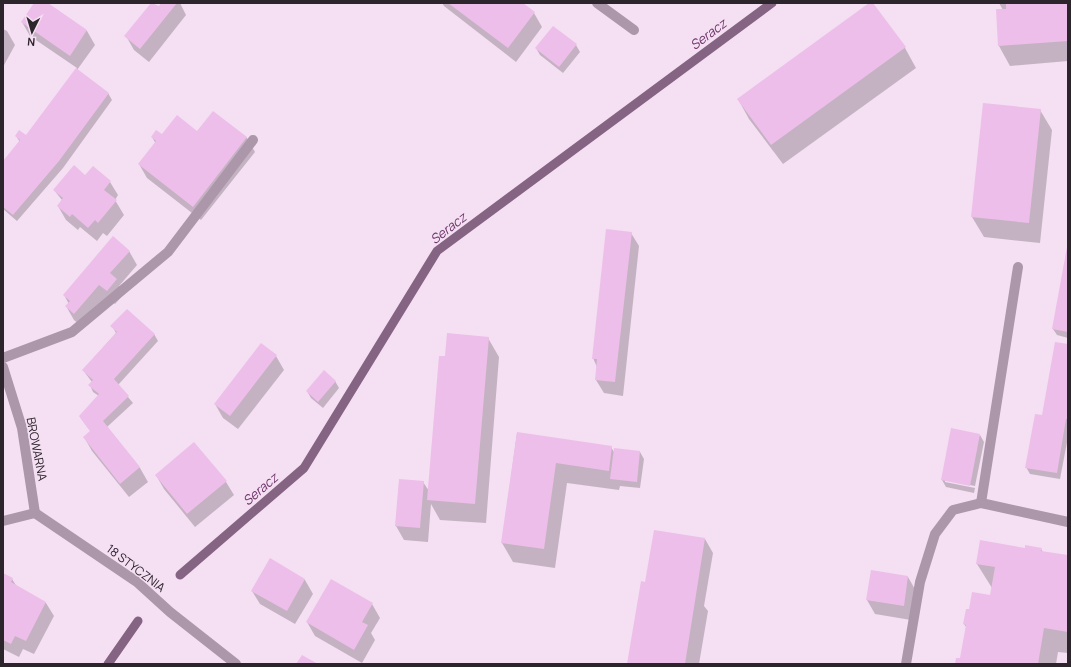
<svg xmlns="http://www.w3.org/2000/svg" width="1071" height="667" font-family="Manrope,sans-serif">
<rect width="100%" height="100%" fill="#f5dff3"/>
<g fill="#0003">
<path d="M35,3h11l41,28 8,14 -18,25 31,23 4,7 -49,68 -46,53 -14,-12v-46l17,-21 -4,-6 10,1 51,-69 -47,-32 -8,-14z"/>
<path d="M152,3l7,4 3,-4h18l6,12 -37,47 -15,-12 -8,-14z"/>
<path d="M442,3h79l13,10 8,14 -26,35 -72,-56z"/>
<path d="M871,3l34,45 11,20 -133,96 -34,-45 -11,-20z"/>
<path d="M999,3h69v58l-58,5 -11,-20 -2,-36h6z"/>
<path d="M3,29l4,2 8,14 -12,22z"/>
<path d="M576,45l4,7 -17,21 -23,-18 -4,-7z"/>
<path d="M1040,110l12,20 -12,113 -56,-6 -12,-20z"/>
<path d="M213,112l34,26 8,14 -54,68 -54,-42 -8,-14 17,-20 -4,-7 45,-5z"/>
<path d="M84,175l26,7 8,13 -3,5 9,15 -17,21 -4,-3 -6,8 -17,-14 -2,3 -12,-10 -8,-14 4,-6 -8,-10z"/>
<path d="M631,233l8,13 -16,150 -19,-3 -8,-13 1,-13 -4,-9z"/>
<path d="M1068,250v88l-11,-3 -4,-6z"/>
<path d="M129,251l8,14 -18,21 5,8 -9,10 -7,-6 -26,29 -8,-7 -8,-14 3,-2 -5,-9z"/>
<path d="M112,326l42,8 4,7 -40,44 15,18 -26,24 33,41 8,14 -19,15 -37,-46 -8,-14 7,-5 -11,-15 19,-21 -6,-4 -3,-7 2,-3 -9,-12 33,-37z"/>
<path d="M488,338l11,19 -13,166 -46,-3 -9,-16 -3,38 -24,-2 -8,-14 4,-46 23,2 6,9 17,-133z"/>
<path d="M1068,345v92l-8,42 -30,-5 -4,-7z"/>
<path d="M276,356l8,14 -46,59 -15,-11 -8,-14z"/>
<path d="M335,381l4,7 -16,20 -12,-10 -4,-7z"/>
<path d="M517,433l94,14 3,5h26l4,7 -4,29 -20,-2 -1,4 -52,-7 -12,85 -42,-6 -11,-19z"/>
<path d="M980,435l4,7 -9,44 -30,-6v2l30,6 -1,5 -28,-6 -4,-7z"/>
<path d="M156,475l70,7 8,13 -39,32 -31,-38z"/>
<path d="M705,539l8,14 -9,53 4,5 -9,53h-71l18,-81z"/>
<path d="M1026,549h15l2,3 25,4v97l-10,-1 -2,12h-100l5,-5 6,-31 -3,-4 6,-14 21,-13 1,-9 -15,-24z"/>
<path d="M270,559l35,21 8,14 -18,30 -35,-20 -8,-13z"/>
<path d="M3,574l9,5 5,8 29,16 8,13 -20,38 -11,-5 -4,8 -16,-8z"/>
<path d="M908,577l8,14 -5,29 -36,-6 -8,-14z"/>
<path d="M372,604l8,14 -9,15 4,7 -13,23 -47,-27 -8,-14z"/>
</g>
<g fill="none" stroke-linecap="round" stroke-linejoin="round">
<g stroke="#856483" stroke-width="9">
<path d="M180,575l124,-107 133,-217 335,-248"/>
<path d="M108,664l30,-43"/>
</g>
</g>
<g fill="#edbee9">
<path d="M34,3h14l39,27 -17,26 -49,-34z"/>
<path d="M151,3l8,3 2,-3h16l-37,46 -16,-13z"/>
<path d="M448,3h75l12,9 -27,36z"/>
<path d="M869,3h4l33,44 -135,98 -34,-46z"/>
<path d="M1006,3h62v38l-70,5 -2,-37h10z"/>
<path d="M553,26l24,18 -18,23 -24,-19z"/>
<path d="M76,68l33,25 -50,68 -46,54 -10,-8v-46l17,-21 -5,-4 4,-6 7,5z"/>
<path d="M983,103l58,6 -12,114 -58,-6z"/>
<path d="M213,111l34,26 -54,70 -55,-43 18,-23 -5,-4 5,-7 6,4 15,-19 20,16z"/>
<path d="M74,165l11,10 8,-9 18,15 -7,9 13,10 -19,23 -3,-3 -7,8 -16,-14 -2,3 -13,-11 6,-8 -10,-8z"/>
<path d="M606,229l26,3 -17,150 -20,-2 2,-21h-5z"/>
<path d="M113,236l17,15 -20,22 7,6 -10,12 -8,-6 -25,29 -9,-8 5,-5 -7,-6z"/>
<path d="M1067,247h1v85l-16,-3z"/>
<path d="M127,309l28,25 -41,45 15,17 -26,25 37,46 -20,17 -37,-47 7,-6 -11,-15 20,-22 -11,-9 5,-5 -11,-10 35,-38 -7,-6z"/>
<path d="M447,333l42,4 -14,167 -48,-4 12,-144h6z"/>
<path d="M1055,342l13,2v75h-2l-9,54 -32,-5 10,-54 7,1z"/>
<path d="M261,343l16,12 -47,61 -16,-12z"/>
<path d="M324,370l12,11 -18,21 -12,-11z"/>
<path d="M951,428l29,6 -10,52 -29,-6z"/>
<path d="M517,432l95,14 -3,25 -53,-8 -12,86 -43,-6z"/>
<path d="M194,442l33,39 -40,33 -32,-39z"/>
<path d="M614,448l26,3 -3,31 -27,-3z"/>
<path d="M399,479l25,2 -4,47 -25,-2z"/>
<path d="M654,530l51,8 -20,126h-58l14,-83 4,1z"/>
<path d="M980,540l45,8v-3l17,3 -1,3 27,4v77l-24,-4 -6,36h-83l1,-6h4l6,-33 -3,-1 3,-15h3l3,-17 18,3 5,-28 -19,-3z"/>
<path d="M270,558l35,21 -18,32 -36,-20z"/>
<path d="M871,570l37,6 -4,30 -38,-6z"/>
<path d="M3,573l10,5 -2,4 35,20 -20,39 -11,-5 -4,8 -8,-4z"/>
<path d="M331,579l42,24 -11,19 6,3 -14,25 -48,-28z"/>
<path d="M302,655l16,9h-22z"/>
</g>
<g fill="none" stroke-linecap="round" stroke-linejoin="round">
<g stroke="#ab97a9" stroke-width="10">
<path d="M597,3l37,27"/>
<path d="M3,358l69,-26 96,-80 85,-112"/>
<path d="M981,503l37,-236"/>
<path d="M906,664l14,-82 15,-48 18,-24 28,-7 87,19"/>
</g>
<g stroke="#ab97a9" stroke-width="10">
<path d="M3,367l19,61 13,85"/>
<path d="M35,513l102,69 33,30 66,52"/>
<path d="M3,521l32,-8"/>
</g>
</g>
<g text-anchor="middle" dominant-baseline="central" stroke-width="3" stroke-linejoin="round" paint-order="stroke">
<g font-size="12" fill="#2d252c" stroke="#f5dff3">
<text transform="translate(37 449) rotate(79)">BROWARNA</text>
<text transform="translate(136 568) rotate(37)">18 STYCZNIA</text>
</g>
<g font-size="13" font-style="italic" fill="#6d356a" stroke="#f5dff3">
<text transform="translate(708 34) rotate(-37)">Seracz</text>
<text transform="translate(448 228) rotate(-38)">Seracz</text>
<text transform="translate(260 489) rotate(-41)">Seracz</text>
</g>
</g>
<rect width="1071" height="667" fill="none" stroke="#2d252c" stroke-width="8"/>
<g transform="translate(32 32) rotate(185)" stroke="#f5dff3" stroke-width="3" paint-order="stroke">
<path d="M0-3L7 15L0 10L-7 15Z" fill="#2d252c"/>
<text y="-6" font-size="11" font-weight="bold" text-anchor="middle" fill="#2d252c">N</text>
</g>
</svg>
